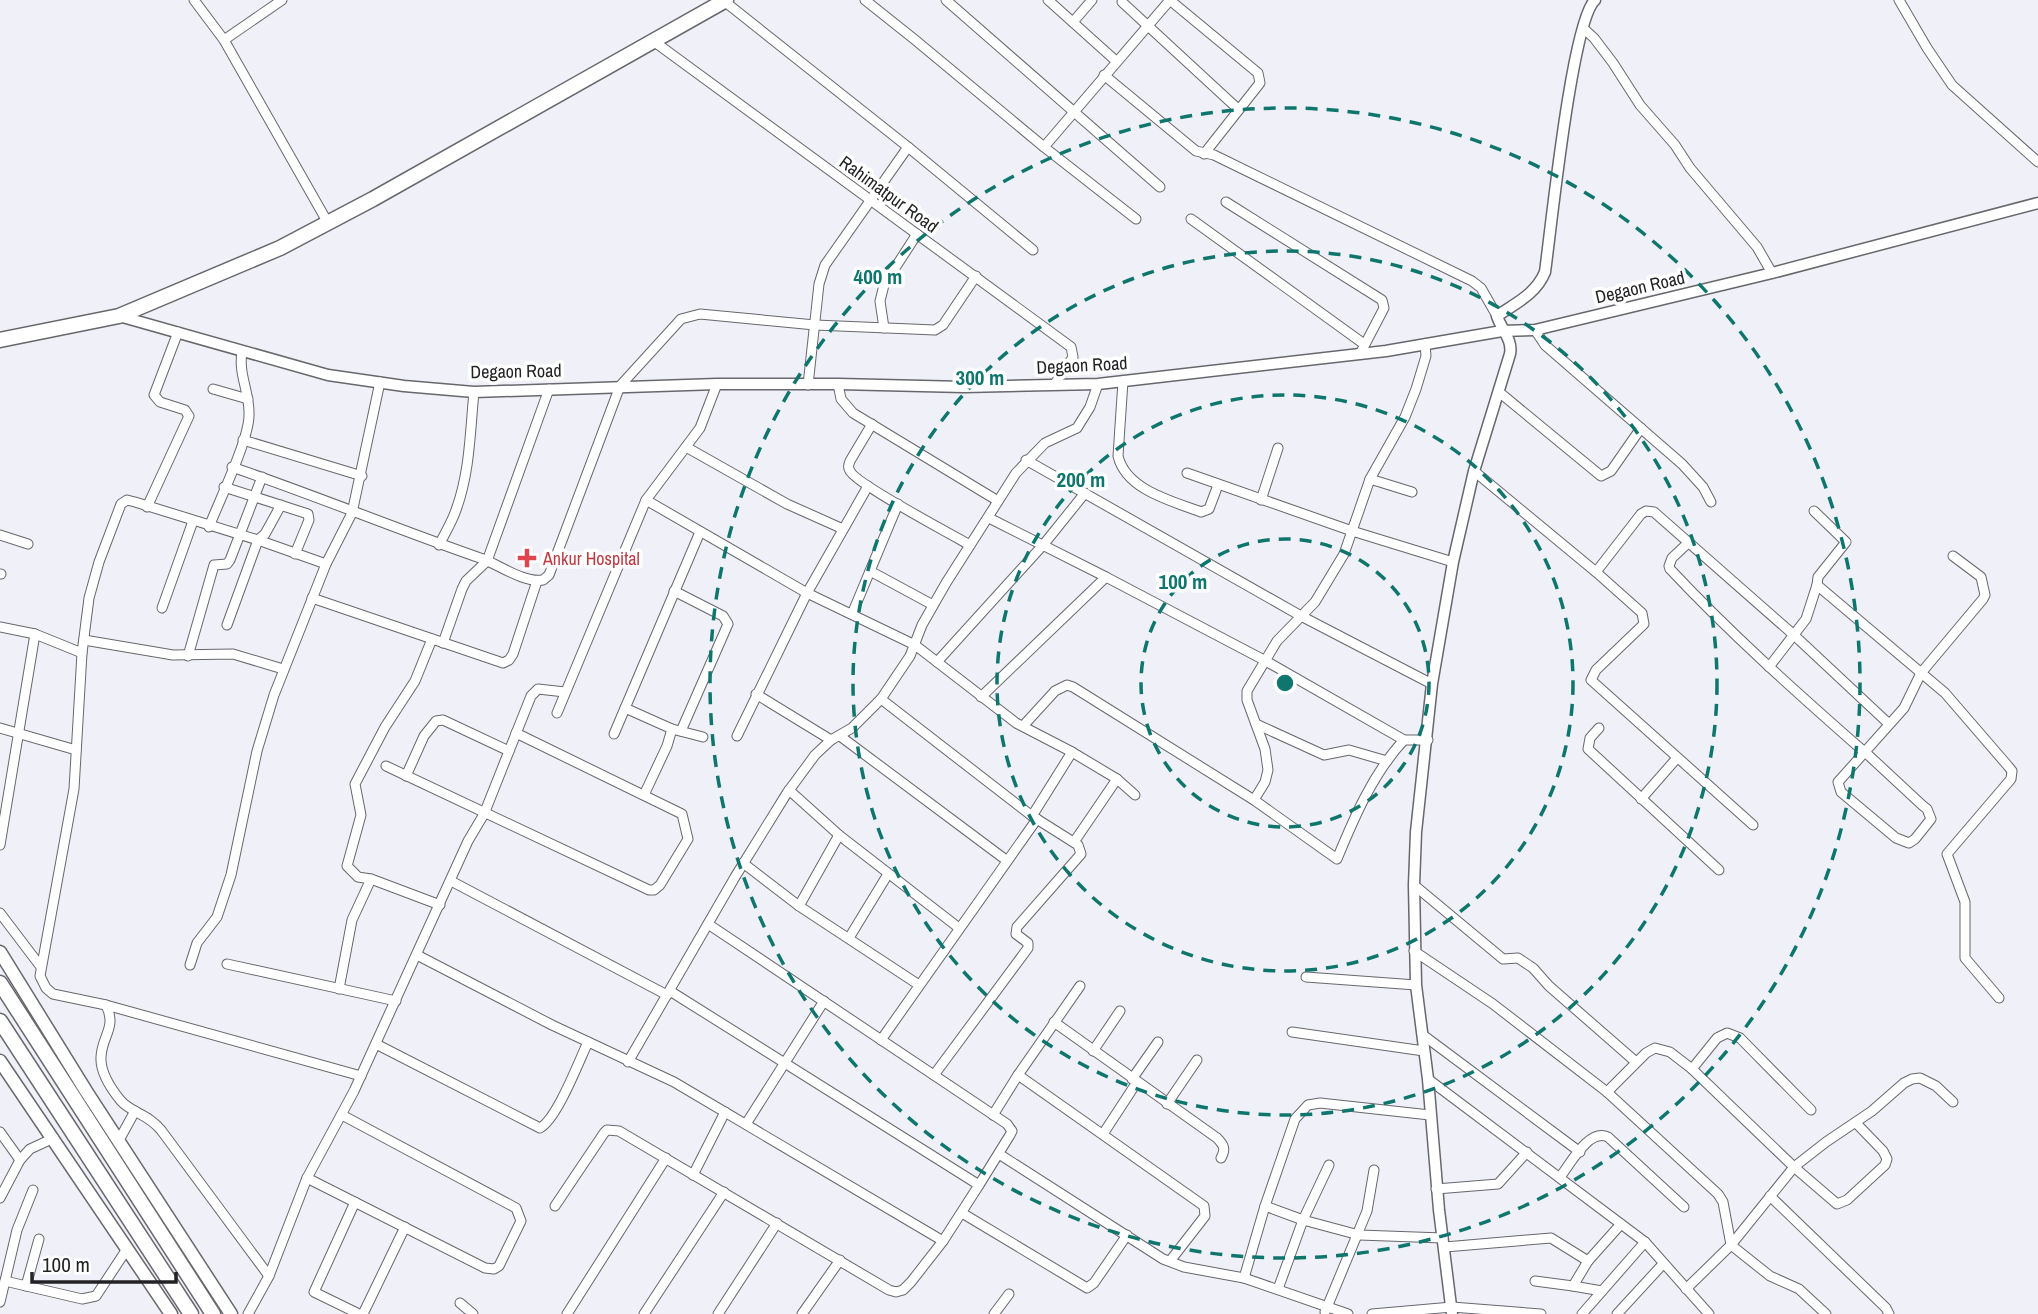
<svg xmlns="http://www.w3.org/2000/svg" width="2038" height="1314" font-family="'Archivo Narrow',sans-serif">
<rect width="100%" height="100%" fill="#f0f1f8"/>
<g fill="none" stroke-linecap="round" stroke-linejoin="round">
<g stroke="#67676d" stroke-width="11">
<g id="minor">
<path d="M194,0l30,40 104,183"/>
<path d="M865,0l49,39 130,108"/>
<path d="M946,0l214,187"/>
<path d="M1048,0l68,61"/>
<path d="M1899,0l28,48 25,37 86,77"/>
<path d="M724,1l184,146 -83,118 -6,19 -11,101"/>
<path d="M1171,1l87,72 2,10 -56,71"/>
<path d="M1122,2l116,107"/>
<path d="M1073,22l19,-22"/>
<path d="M1583,28l11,10 19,25 27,42 35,40 15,23 67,79 15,26"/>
<path d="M224,40l58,-40"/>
<path d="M652,40l419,307 2,10 -19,28"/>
<path d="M1104,75l92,76 18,4 258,126 9,7 16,28"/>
<path d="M908,147l125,103"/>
<path d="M1226,202l156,98 2,8 -24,46"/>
<path d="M1136,219l-92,-72 126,-147"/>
<path d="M1191,219l173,125"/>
<path d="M884,328l-4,-27 4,-16 33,-51"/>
<path d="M1535,330l10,15 137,119 21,23 8,15"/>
<path d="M1123,381l-5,75c8,34 54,45 83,56l8,-3 9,-24"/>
<path d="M838,384l3,15 12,14 145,88"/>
<path d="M213,389l35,10"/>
<path d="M1499,392l102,84 10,-5 30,-43"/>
<path d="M872,424l-22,37c-1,4 -3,5 0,10 5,12 102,64 120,74"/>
<path d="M243,440l119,36"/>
<path d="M686,447l101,57 56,25"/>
<path d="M1026,460l275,156 131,68"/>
<path d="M232,467c85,29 167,63 251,92 18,7 41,24 60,21l6,-5 71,-189 61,-67 19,-5 115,11 120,5 8,-5 33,-49"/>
<path d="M1474,471l122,101 46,41 2,11 -48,46 -5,10 162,145"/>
<path d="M1187,473l165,58 101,31"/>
<path d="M1370,479l42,13"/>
<path d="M224,487l84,27 1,6 -14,34"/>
<path d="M646,500l161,93 108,52 101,78 56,29 45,27 18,16"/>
<path d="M1261,500l17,-52"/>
<path d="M147,507l42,-91 -4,-6 -25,-8 -6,-7 24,-63"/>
<path d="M1814,511l32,31 -28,35 -1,8"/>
<path d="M989,518l117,59"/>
<path d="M209,527c10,-26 40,-87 40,-112 1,-22 -11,-41 -7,-63"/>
<path d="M0,535l28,9"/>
<path d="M1688,543l-16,15 -3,8 1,3c60,64 125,122 191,180l4,3 57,53 5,4 4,10 -16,20 -6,4 -13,-5 -55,-46 -3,-10 66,-74 17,-35 62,-74 2,-4 -4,-18 -28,-21"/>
<path d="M439,545c6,-12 13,-23 17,-35 14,-38 14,-78 18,-118"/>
<path d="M326,564l-68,-24 -123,-38 -8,-2 -6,4 -22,58 -10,36 -7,55 -8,136 -34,187 6,12 7,6 53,11 255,71"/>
<path d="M870,571l63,34"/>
<path d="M1596,572l45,-58 5,-3 8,1 141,124 94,88"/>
<path d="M0,574h1"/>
<path d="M674,591l49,25 5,8 -47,107"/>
<path d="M312,598l191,65 6,-3 4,-6 24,-73"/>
<path d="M162,608l31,-87"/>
<path d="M852,614l46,-110"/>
<path d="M227,625l31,-85 7,-6 16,-29"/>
<path d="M0,627l35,7 47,19"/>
<path d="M432,639l-17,42 -30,46 -30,57 6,31 -14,51 11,11 13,2 69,26"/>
<path d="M84,640l89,15 60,-1 50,15"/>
<path d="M443,643l19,-54 4,-8 21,-20 62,-172"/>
<path d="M188,656l26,-91 13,-1 3,-4 32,-83"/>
<path d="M937,662l107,-118 41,-51"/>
<path d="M1769,667l37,-48 11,-34 128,108 63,73 4,5 -1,8 -64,75 18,48v56l34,40"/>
<path d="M756,694l75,46"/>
<path d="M981,697l125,-120 158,83 140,80h24"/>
<path d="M881,699l151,117 46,29 3,9 -64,73 -1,7 12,9v5l-94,127"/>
<path d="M625,708l47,21 31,8"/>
<path d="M557,713l89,-213 54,-72 17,-44"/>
<path d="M1256,724l68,31 25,-5 38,11"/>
<path d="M1023,726l32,-35 12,-6 6,2 181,113 83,59c17,-41 36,-86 67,-119"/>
<path d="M0,728l76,22"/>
<path d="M1599,728l-9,10 -2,11 131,121"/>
<path d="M614,734l86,-202"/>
<path d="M737,736l70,-143 61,-107"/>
<path d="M840,736l166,124"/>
<path d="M386,766l263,124h5l6,-5 28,-46 -6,-25 -166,-81"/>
<path d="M406,776l18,-40 12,-15 7,-1 66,31"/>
<path d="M789,790l50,45 120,93"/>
<path d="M644,795l23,-49 5,-17"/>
<path d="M1641,799l36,-41"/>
<path d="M1254,800l11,-18 3,-12 -3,-21 -18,-49v-9l30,-50 38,-39 29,-48 26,-75 35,-62 11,-28 10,-33 -1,-12"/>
<path d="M1032,816l40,-64"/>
<path d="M1074,842l43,-63"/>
<path d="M0,845l35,-211"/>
<path d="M743,863l56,43 120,79"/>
<path d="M451,881l216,114"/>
<path d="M1414,885l89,74 15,-1 15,10 16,18 87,76"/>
<path d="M799,906l40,-71"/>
<path d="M0,913l41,54"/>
<path d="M708,924l299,200 5,7 -2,4 -31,50"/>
<path d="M849,938l39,-64"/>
<path d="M1414,951l79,53 114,88 111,102 5,8 8,43 39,31 29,13 27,25"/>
<path d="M417,955l135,70 122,57 269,159"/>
<path d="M227,964l169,37"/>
<path d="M190,965l7,-22 20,-26 14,-42 26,-124 17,-56 52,-131 26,-51 28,-131"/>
<path d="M1306,977l110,8"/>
<path d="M339,989l13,-69 19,-41"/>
<path d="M106,1005c11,23 -4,30 -5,52 -1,15 11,33 20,44 11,12 27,13 40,29l108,146"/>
<path d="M1054,1022l163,116c7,7 9,11 4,20"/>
<path d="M1292,1032l132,19"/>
<path d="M1423,1035l157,117"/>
<path d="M881,1040l156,-221"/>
<path d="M376,1044l164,84c17,-9 39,-67 48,-86"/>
<path d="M1093,1051l27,-40"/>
<path d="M628,1062l107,-185 52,-84 28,-38 16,-15 21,-12 29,-29 29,-43 12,-31 24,-42 70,-110 29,-30 32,-15 13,-21 8,-23"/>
<path d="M1692,1069l25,-31 10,-5 13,5 71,72"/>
<path d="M1018,1075l186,131 1,10 -35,45"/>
<path d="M1132,1079l26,-37"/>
<path d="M1428,1079l217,163 64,72"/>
<path d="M1607,1092l39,-39 9,-5 15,4 22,17 102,98 43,37 10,-4 38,-35 2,-6 -4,-8 -27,-28"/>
<path d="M1167,1104l30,-44"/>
<path d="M993,1115l25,-40 62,-89"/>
<path d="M746,1124l78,-123"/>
<path d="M0,1132l20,28"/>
<path d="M1103,1134l34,-52"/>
<path d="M118,1142l17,-31"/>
<path d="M999,1154l164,105 21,8 60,11 104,36"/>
<path d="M693,1175l32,-63"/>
<path d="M1560,1177c11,-14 29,-49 48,-40l76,70"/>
<path d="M307,1178l178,90 9,1 5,-3 22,-45 -5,-13 -174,-93"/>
<path d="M1436,1189l62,-5 29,-32"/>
<path d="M1770,1196l116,112 3,6"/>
<path d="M0,1198l20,-38 10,-11 24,-11"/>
<path d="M355,1202l-41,90 45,22"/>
<path d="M555,1206l49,-73 3,-3 12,1 270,159 7,2 7,-2 8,-8 32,-41 36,-56 -309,-194"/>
<path d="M1265,1206l38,14 56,15 84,3"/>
<path d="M962,1213l125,75 7,-5 33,-48"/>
<path d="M1445,1247l106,-9 37,23 33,-37"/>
<path d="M1588,1261l-15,25 29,5"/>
<path d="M1244,1278l21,-72 30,-87 13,-14 12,-2 110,12"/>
<path d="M5,1281l77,18 14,-3 31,-47"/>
<path d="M1535,1281l38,5"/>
<path d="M26,1286l13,-47"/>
<path d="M1278,1289l25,-69 26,-55"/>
<path d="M1686,1289l45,-44 63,-78 32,-25 46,-31 32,-28 8,-4 8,-1 16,8 17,16"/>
<path d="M0,1302l17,-72 16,-40"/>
<path d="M460,1303l13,11"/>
<path d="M1325,1312l42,-101 7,-41"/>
<path d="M248,1314l21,-38 38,-98 47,-87 114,-250 16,-27 47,-118 7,-7 27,3"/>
<path d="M363,1314l42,-87"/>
<path d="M567,1314l99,-156"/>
<path d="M644,1314l80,-122"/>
<path d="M718,1314l59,-91"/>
<path d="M802,1314l38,-54"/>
<path d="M994,1314l15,-20"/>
<path d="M1372,1314l80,-7 89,7"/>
<path d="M1582,1314l63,-72"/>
<path d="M1617,1314l46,-50"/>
</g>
</g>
<g stroke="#67676d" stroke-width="13">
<g id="tertiary">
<path d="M119,316l209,59 76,11 70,6 243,-8h121l126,3 134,-3 288,-33 116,-20 33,-1 237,-57 266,-70"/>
<path d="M1452,1314l-13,-104 -11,-131 -12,-94 -2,-100 2,-53 16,-148 21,-122 21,-91 36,-117c3,-14 -9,-25 -13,-38 19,-13 39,-22 48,-44 6,-43 27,-251 50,-272"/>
</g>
</g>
<g stroke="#67676d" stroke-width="15">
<g id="secondary">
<path d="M0,952l86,139 145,223"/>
<path d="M0,1061l171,253"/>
</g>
</g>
<g stroke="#67676d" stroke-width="17">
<path id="primary" d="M0,340l119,-24 161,-68 93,-49 353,-199"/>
</g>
<g stroke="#67676d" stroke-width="17">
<g id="trunk">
<path d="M0,983l213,331"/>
<path d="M0,1021l191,293"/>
</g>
</g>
<use href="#minor" stroke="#fff" stroke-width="9"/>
<use href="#tertiary" stroke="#fff" stroke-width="10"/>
<use href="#secondary" stroke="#fff" stroke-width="12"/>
<use href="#primary" stroke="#fff" stroke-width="14"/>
<use href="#trunk" stroke="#fff" stroke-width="14"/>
</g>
<g fill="none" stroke="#0f766e" stroke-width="3.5" stroke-dasharray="12 9">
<circle cx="1285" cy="683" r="144"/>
<circle cx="1285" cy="683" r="288"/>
<circle cx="1285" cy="683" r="432"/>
<circle cx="1285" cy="683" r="575"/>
</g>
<path fill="#e0444e" stroke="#fff" stroke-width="2.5" d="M523.5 547.5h7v7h7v7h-7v7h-7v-7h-7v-7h7z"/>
<g text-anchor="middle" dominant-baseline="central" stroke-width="7" stroke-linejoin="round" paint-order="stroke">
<g font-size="18" fill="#232326" stroke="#fff">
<text transform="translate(889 194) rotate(36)">Rahimatpur Road</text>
<text transform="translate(1640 287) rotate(-13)">Degaon Road</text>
<text transform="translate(1082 365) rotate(-3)">Degaon Road</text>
<text transform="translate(516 371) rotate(-1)">Degaon Road</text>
</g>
<g font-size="18" fill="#be3a42" stroke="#fff" text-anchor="start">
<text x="543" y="558">Ankur Hospital</text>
</g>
</g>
<circle cx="1285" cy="683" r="10" fill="#0f766e" stroke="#fff" stroke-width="3.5"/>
<g font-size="21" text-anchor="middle" font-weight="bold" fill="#0f766e" stroke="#fff" stroke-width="7" stroke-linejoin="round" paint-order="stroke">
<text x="878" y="284">400 m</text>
<text x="980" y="385">300 m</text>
<text x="1081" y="487">200 m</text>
<text x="1183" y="589">100 m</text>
</g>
<path d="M32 1272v10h144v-10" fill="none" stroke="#232326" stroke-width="3.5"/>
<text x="42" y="1272" font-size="21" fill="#232326" stroke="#ffffff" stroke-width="5" paint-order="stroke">100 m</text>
</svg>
